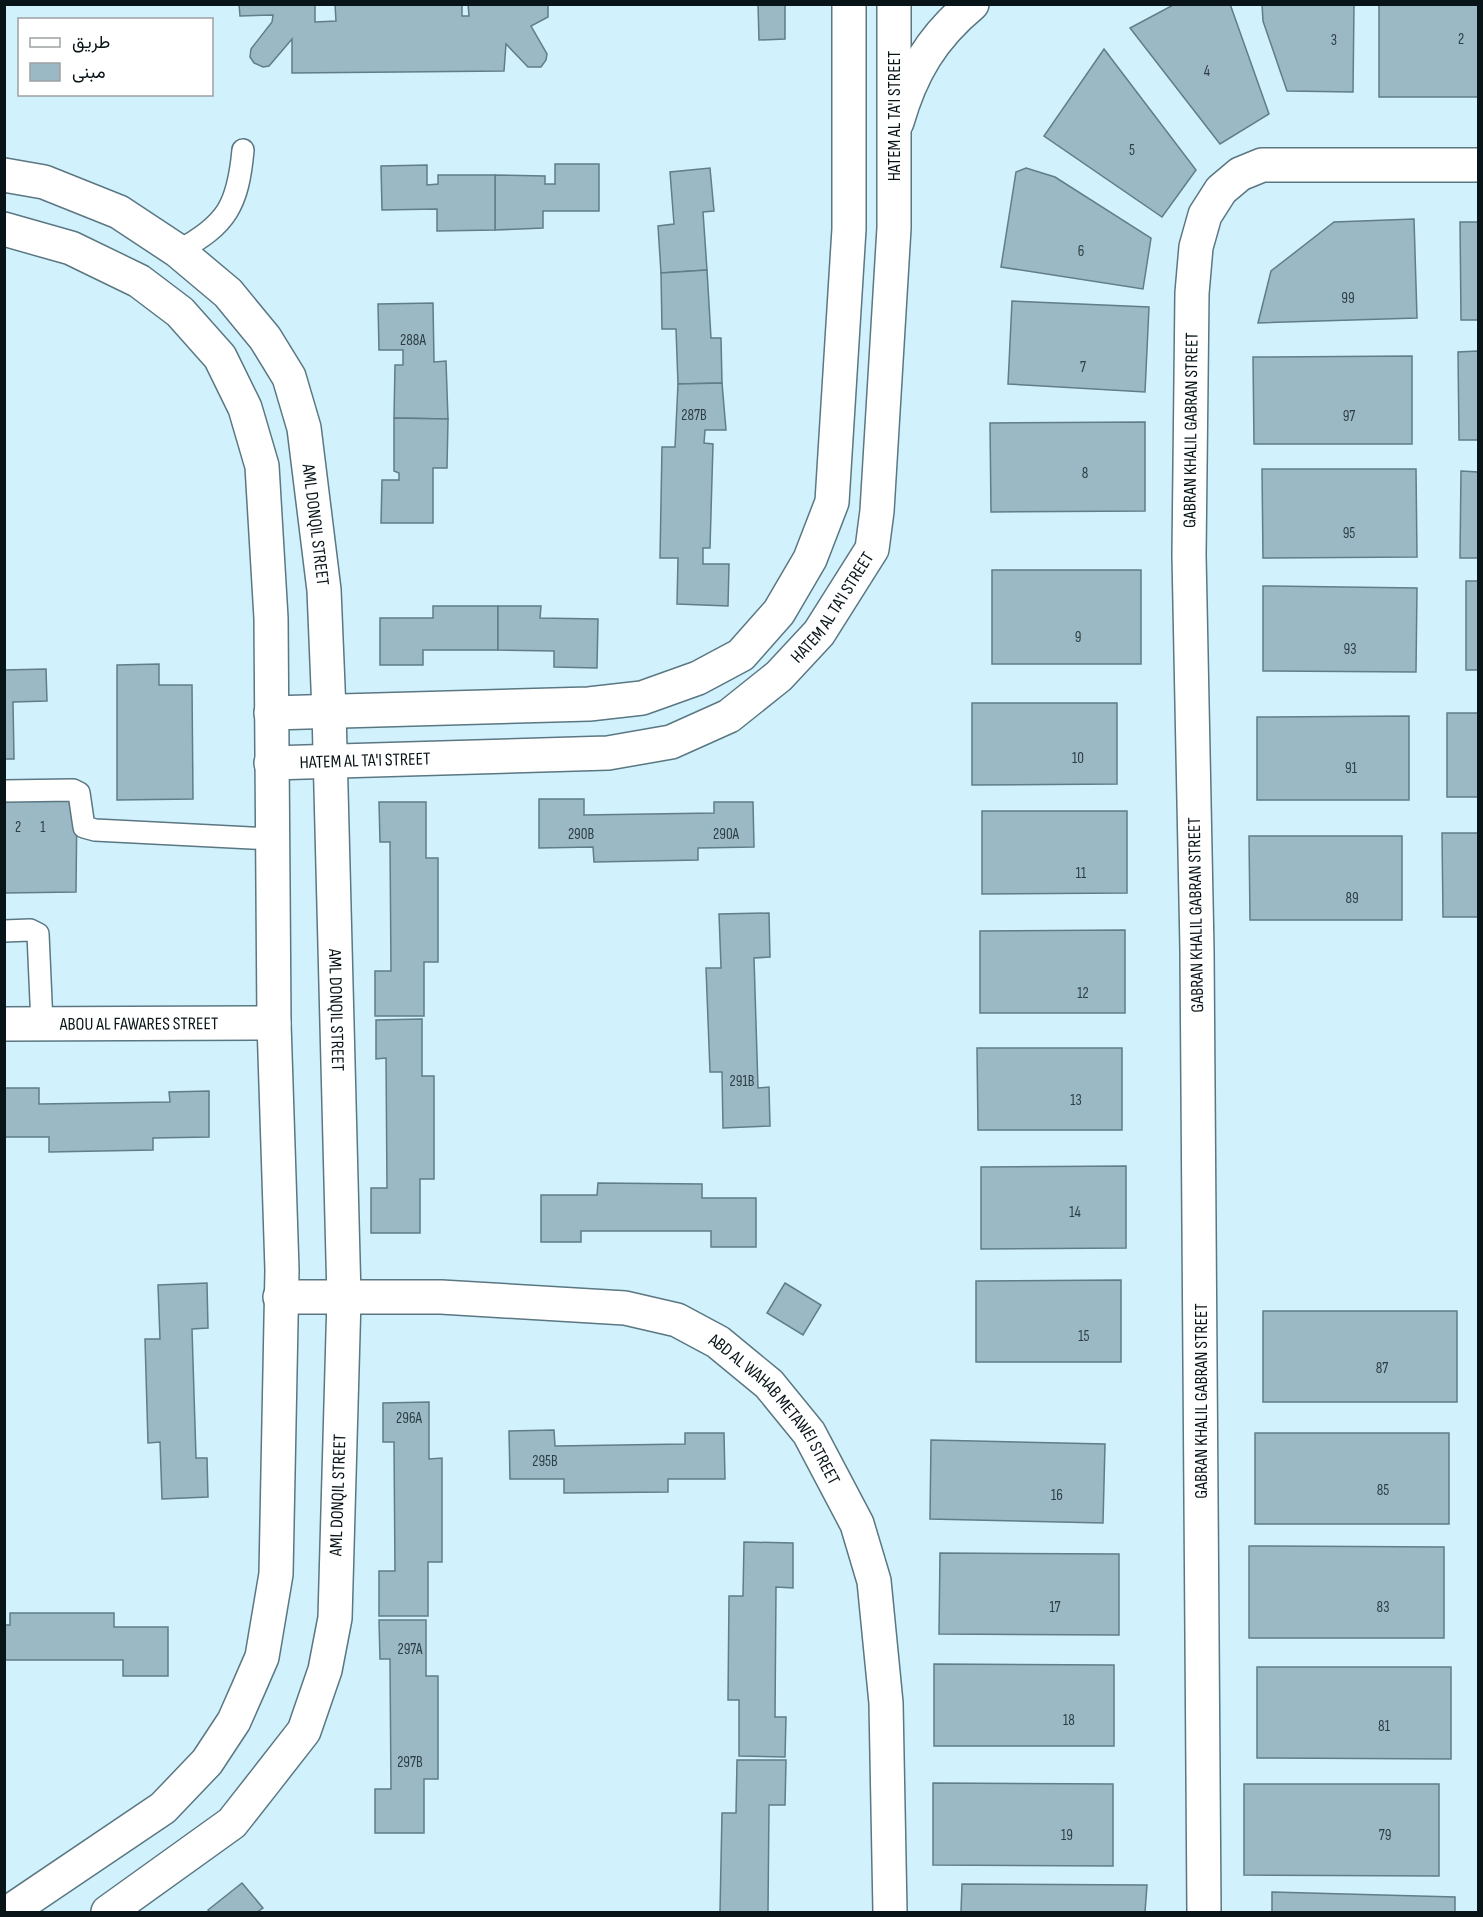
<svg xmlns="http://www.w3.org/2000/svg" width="1483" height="1917" font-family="'Sofia Sans Condensed',Vazirmatn,sans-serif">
<rect width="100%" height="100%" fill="#d1f1fd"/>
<g fill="#9bb9c5" stroke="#607d88" stroke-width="1.5">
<path d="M239,4h76v18l21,-1 -1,-17h127v12h7l-1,-12h80v13l-17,9 16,28 -1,6 -5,7h-13l-22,-23 -2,27 -212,2v-34l-23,27 -6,1 -9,-4 -4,-6 1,-8 21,-27 1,-7 -33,1z"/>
<path d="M758,4h27v35l-26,1z"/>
<path d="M1175,4h55l39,110 -49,30 -90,-116z"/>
<path d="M1262,4h92l-1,88 -66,-1 -24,-70z"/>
<rect x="1379" y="4" width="99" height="93"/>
<path d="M1104,49l92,121 -34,47 -118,-81z"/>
<path d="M555,164h44v47h-56v17l-48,2v-55l50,1v8h10z"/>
<path d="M427,165v20l11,-1v-9h57v55l-58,1v-22l-55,1 -1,-44z"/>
<path d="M710,168l4,43 -11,1 4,58 -46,3 -3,-47 16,-2 -4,-52z"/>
<path d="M1026,168l29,9 96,61 -8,51 -142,-22 15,-95z"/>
<path d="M1414,219l3,99 -159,5 13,-52 63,-49z"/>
<path d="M1460,222h18v98h-17z"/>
<path d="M707,270l4,68h10l1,45 -44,1 -2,-55h-14l-1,-56z"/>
<path d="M1012,301l137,6 -4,85 -137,-8z"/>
<path d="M433,303l1,59 12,-1 2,58 -54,-1 1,-53h8v-15h-24l-1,-46z"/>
<path d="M1478,351v89h-19l-1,-88z"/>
<path d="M1412,356v88h-158l-1,-87z"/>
<path d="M722,383l4,47h-21l-1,13 9,1 -3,104h-7v16h26l-1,42 -51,-2 1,-46h-18l2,-111h13l3,-63z"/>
<path d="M394,418l54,1 -1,49h-14v55h-52l1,-43h17v-7l-5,-2z"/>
<path d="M1145,422v89l-154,1 -1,-89z"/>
<path d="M1262,469h154l1,88 -154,1z"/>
<path d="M1461,471l17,1v86h-18z"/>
<rect x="992" y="570" width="149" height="94"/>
<rect x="1466" y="581" width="12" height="89"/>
<path d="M1263,586l154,2 -1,84 -153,-1z"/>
<path d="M433,606h65v44h-75v15h-43v-47h53z"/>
<path d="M498,606h43l-1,12 58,1 -1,49 -43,-1v-16l-56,-1z"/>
<path d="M159,664v21h33l1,114 -76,1v-135z"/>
<path d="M46,669l1,32 -34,1 1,57h-10v-89z"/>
<path d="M972,703h145v81l-145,1z"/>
<rect x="1447" y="713" width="31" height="84"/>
<path d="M1409,716v84h-152v-83z"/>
<path d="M4,798l73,1 -1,93 -72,1z"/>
<path d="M539,799h45v16l130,-2v-11h39l1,45 -56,1v12l-104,2 -1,-15 -54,1z"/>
<path d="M379,802h47v56h12v104h-14v54h-49v-45h16l-1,-129h-10z"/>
<path d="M982,811h145v82l-145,1z"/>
<path d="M1442,833h36v84h-35z"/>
<path d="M1249,836h153v84h-152z"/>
<path d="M769,913l1,44 -16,1 4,130 11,-1 1,39 -47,2 -1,-56h-12l-4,-104h15l-2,-54z"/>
<path d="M1125,930v83h-145v-82z"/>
<path d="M422,1019v57h12v103h-14v54h-49v-45h16l-1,-130 -10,1v-39z"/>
<path d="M977,1048h145v82h-144z"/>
<path d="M4,1088h35v16l131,-2 -1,-10 40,-1v46l-56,1v12l-104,2v-15h-45z"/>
<path d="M1126,1166v82l-145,1v-82z"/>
<path d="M598,1183l104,1v14h54v49h-45v-16h-130v11h-40v-47h56z"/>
<path d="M1121,1280v82h-145v-81z"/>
<path d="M207,1283l1,45 -16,1 4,129h11l1,39 -46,2 -2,-57 -12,1 -3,-104h15l-2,-54z"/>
<path d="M785,1283l36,22 -18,30 -36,-22z"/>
<rect x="1263" y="1311" width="194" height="91"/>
<path d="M429,1402v57l13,-1v104h-14v54h-49v-45h16l-1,-129h-11v-39z"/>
<path d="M554,1430l1,16 130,-2v-11h39l1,46h-57v13l-104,1v-14h-54l-1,-48z"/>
<rect x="1255" y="1433" width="194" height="91"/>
<path d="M931,1440l174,4 -2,79 -173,-4z"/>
<path d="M744,1542l49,1v45l-17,-1 -1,130h11l-1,40 -46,-1v-56h-11l1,-104h14z"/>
<path d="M1249,1546l195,1v91h-195z"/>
<path d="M940,1553l179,1v81l-180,-1z"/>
<path d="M10,1613h104v14h54v49h-45v-16h-119v-35h6z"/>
<path d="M379,1620h47v56h12v103h-14v54h-49v-44h16l-1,-130h-10z"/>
<path d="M934,1664l180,1v81h-180z"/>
<path d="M1257,1667h194v92l-194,-1z"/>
<path d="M737,1760h49l-1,45h-16l-1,107h-48l2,-99h14z"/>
<path d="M933,1783l180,1v82l-180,-1z"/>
<path d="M1244,1784h195v92l-195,-1z"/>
<path d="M242,1883l21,25 -6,4h-47l-2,-2z"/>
<path d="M962,1884l185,1 -2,27h-184z"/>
<path d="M1272,1892l183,5v15h-183z"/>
</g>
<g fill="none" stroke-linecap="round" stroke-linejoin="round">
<g stroke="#5a7782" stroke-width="24">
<g id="service">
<path d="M178,251c49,-26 60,-46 65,-101"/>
<path d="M4,791l69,-1 6,3 5,34 11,3 177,9"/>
<path d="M4,931l26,-1 8,4 4,90"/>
</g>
</g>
<g stroke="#5a7782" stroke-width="36">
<g id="minor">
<path d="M897,122c14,-49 35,-85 75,-118"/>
<path id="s1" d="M4,1024l270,-1"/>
<path id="s2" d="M280,1297h161l184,11 52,12 41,22 51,42 40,49 48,91 17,57 12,122 4,209"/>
<path id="s3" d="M1204,1912l-7,-962 -8,-395 3,-262 4,-46 9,-32 16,-25 19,-16 22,-9h216"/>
</g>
</g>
<g stroke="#5a7782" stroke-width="36">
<g id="tertiary">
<path id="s4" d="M4,175l40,7 75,30 59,39 50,42 37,45 24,39 15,51 20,162 5,121 15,587 -9,320 -10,52 -21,61 -39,50 -33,42 -124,89"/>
<path d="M4,229l67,19 68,33 41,31 40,45 25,51 17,58 9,152 3,405 8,247 -6,304 -14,83 -13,30 -15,34 -27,41 -44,46 -154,104"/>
<path d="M271,713l318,-9 53,-6 56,-20 43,-23 38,-43 31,-53 22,-57 17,-273v-225"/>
<path id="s5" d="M271,763l337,-10 63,-11 58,-26 50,-40 40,-43 53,-84 5,-38 17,-283v-224"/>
</g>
</g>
<use href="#service" stroke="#fff" stroke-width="21"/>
<use href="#minor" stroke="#fff" stroke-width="33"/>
<use href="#tertiary" stroke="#fff" stroke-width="33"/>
</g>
<g text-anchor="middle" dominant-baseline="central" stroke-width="4.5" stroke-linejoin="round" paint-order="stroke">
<g font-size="15" fill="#2d3d43">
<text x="1461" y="39">2</text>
<text x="1334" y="40">3</text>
<text x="1207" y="71">4</text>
<text x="1132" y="150">5</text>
<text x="1081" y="251">6</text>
<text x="1348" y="298">99</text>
<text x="413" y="340">288A</text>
<text x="1083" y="367">7</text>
<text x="694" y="415">287B</text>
<text x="1349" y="416">97</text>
<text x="1085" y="473">8</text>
<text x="1349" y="533">95</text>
<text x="1078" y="637">9</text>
<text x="1350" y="649">93</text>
<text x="1078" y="758">10</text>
<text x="1351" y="768">91</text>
<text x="18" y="827">2</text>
<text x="43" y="827">1</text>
<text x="581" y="834">290B</text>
<text x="726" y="834">290A</text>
<text x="1081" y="873">11</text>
<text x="1352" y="898">89</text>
<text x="1083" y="993">12</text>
<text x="742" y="1081">291B</text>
<text x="1076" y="1100">13</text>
<text x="1075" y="1212">14</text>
<text x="1084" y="1336">15</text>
<text x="1382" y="1368">87</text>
<text x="409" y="1418">296A</text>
<text x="545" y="1461">295B</text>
<text x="1383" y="1490">85</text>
<text x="1057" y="1495">16</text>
<text x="1055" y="1607">17</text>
<text x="1383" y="1607">83</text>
<text x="410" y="1649">297A</text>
<text x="1069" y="1720">18</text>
<text x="1384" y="1726">81</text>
<text x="410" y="1762">297B</text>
<text x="1067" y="1835">19</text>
<text x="1385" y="1835">79</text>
</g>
<g font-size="18" fill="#081418" stroke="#fff">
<text transform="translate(894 116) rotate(-90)">HATEM AL TA'I STREET</text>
<text stroke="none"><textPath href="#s3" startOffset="1482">GABRAN KHALIL GABRAN STREET</textPath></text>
<text stroke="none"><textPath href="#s4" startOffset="512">AML DONQIL STREET</textPath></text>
<text stroke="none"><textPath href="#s5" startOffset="616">HATEM AL TA'I STREET</textPath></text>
<text stroke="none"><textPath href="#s5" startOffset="94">HATEM AL TA'I STREET</textPath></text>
<text transform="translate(1196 915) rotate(-91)">GABRAN KHALIL GABRAN STREET</text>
<text stroke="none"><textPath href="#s4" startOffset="998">AML DONQIL STREET</textPath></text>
<text stroke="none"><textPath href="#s1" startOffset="135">ABOU AL FAWARES STREET</textPath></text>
<text transform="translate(1201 1401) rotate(-90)">GABRAN KHALIL GABRAN STREET</text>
<text stroke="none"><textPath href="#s2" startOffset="534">ABD AL WAHAB METAWEI STREET</textPath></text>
<text transform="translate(338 1495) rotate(-88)">AML DONQIL STREET</text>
</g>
</g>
<rect width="1483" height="1917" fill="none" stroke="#081418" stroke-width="12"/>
<rect x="18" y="18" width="195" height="78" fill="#ffffff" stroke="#9ca1a3" stroke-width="1.5"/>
<rect x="30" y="38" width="30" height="9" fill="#ffffff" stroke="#9ca1a3" stroke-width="1.5"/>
<text x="72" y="48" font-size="18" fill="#081418">طريق</text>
<rect x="30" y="63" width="30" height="18" fill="#9bb9c5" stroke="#9ca1a3" stroke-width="1.5"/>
<text x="72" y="78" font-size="18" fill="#081418">مبنى</text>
</svg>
